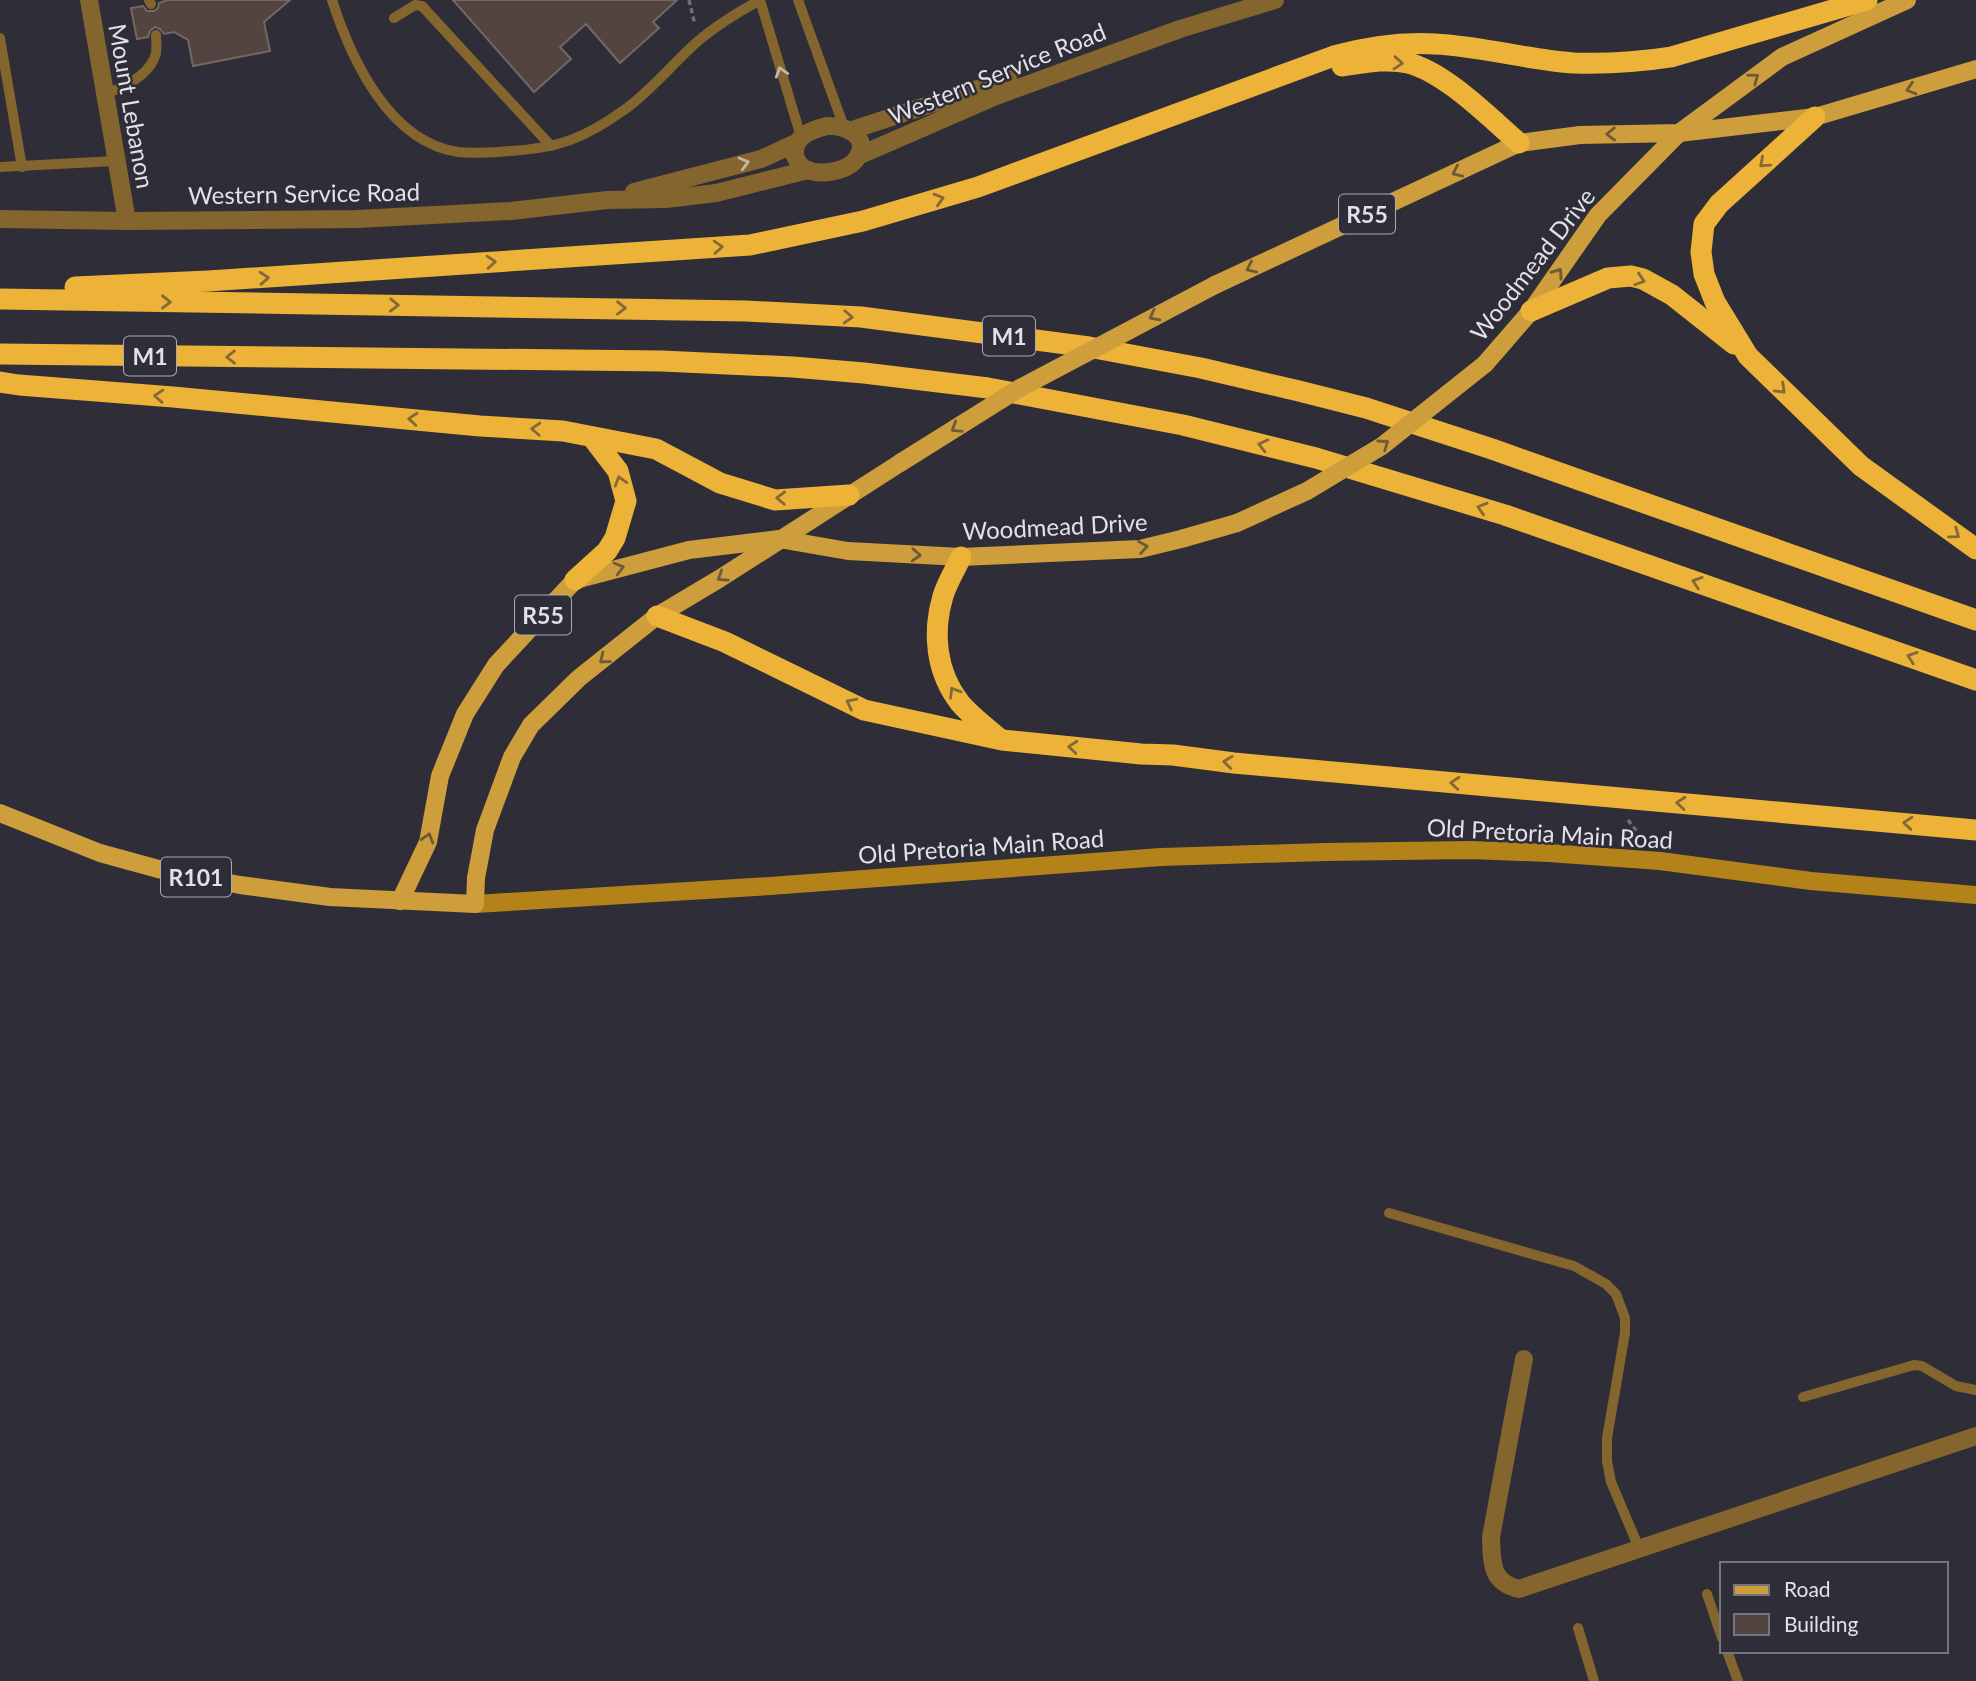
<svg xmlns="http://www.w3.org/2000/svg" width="1976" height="1681" font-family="Lato,sans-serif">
<rect width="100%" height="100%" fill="#2e2d38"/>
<g fill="#524441" stroke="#766763" stroke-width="2">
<path d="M168,0h122l-26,22 6,29 -77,15 -5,-26 -14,-8 -10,2 -4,-5 -5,-2 -5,4 -2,6 -11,2 -6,-31 12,-2 4,5h7l4,-3 1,-5z"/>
<path d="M453,0h224l-24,22 6,6 -39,35 -34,-39 -26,23 11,12 -37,33z"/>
</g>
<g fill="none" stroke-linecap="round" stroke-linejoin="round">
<g stroke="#706f78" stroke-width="3.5" stroke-dasharray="5 3.5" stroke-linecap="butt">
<path d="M689,0l6,25"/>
<path d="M1628,820l16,21"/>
</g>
<g stroke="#83652d" stroke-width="10">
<path d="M149,0l2,4"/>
<path d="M332,0c19,59 57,142 126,152 18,2 36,0 53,-1 48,-3 74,-13 113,-41 27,-19 49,-47 74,-69 19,-16 40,-29 62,-41"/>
<path d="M760,0l41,137"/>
<path d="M798,0l46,127"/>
<path d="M394,18l21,-13 7,1 129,140"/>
<path d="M0,38l22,129"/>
<path d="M105,94c19,-7 46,-19 51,-41 1,-6 0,-12 0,-18"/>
<path d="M0,167l116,-6"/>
<path d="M1389,1213l185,53 32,18 10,10 9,24v15l-18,105v23l4,21 28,66"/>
<path d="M1803,1397l111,-32 8,1 34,20 20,4"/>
<path d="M1707,1594l15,44"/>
<path d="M1578,1628l16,53"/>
<path d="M1727,1651l11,30"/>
</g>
<g stroke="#83652d" stroke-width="18">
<path d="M89,0l38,221"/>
<path d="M827,126c18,-1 44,10 30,32 -9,14 -38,18 -52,11 -5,-3 -8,-8 -10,-13 -2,-20 16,-26 32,-30z"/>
<path d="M852,130l156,-51"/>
<path d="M858,156l138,-60 184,-67 95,-29"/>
<path d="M634,192l127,-33 35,-16"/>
<path d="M0,219l127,2 230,-2 154,-8 96,-11 59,-1 50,-6 92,-23"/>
<path d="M1524,1359l-33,178c1,25 -1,45 28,52l457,-153"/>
</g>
<path stroke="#b38319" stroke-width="18" d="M475,904l295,-18 391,-29 164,-5 145,-2 79,3 111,8 151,20 165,14"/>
<g stroke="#ce9d3c" stroke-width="18">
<path d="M1215,285l304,-142 61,-8 99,-2 136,-16 161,-48"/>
<path d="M1485,364l46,-53 67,-96 81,-82 103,-76 125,-57"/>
<path d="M0,813l100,40 62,17 78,15 90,12 145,7 1,-26 9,-48 27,-73 19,-32 48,-47 78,-62 62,-37 181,-116"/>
<path d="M400,901l28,-59 12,-66 25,-62 31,-49 79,-85 114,-30 90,-11 69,12 113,6 179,-8 41,-10 56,-16"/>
</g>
<g stroke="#edb238" stroke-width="21">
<path d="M1342,66c21,-3 45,-8 66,-3 37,9 82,55 111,80"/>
<path d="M1815,117l-96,87 -15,20 -3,28 3,22 11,28 33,54 113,110 115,83"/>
<path d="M75,287l133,-6 542,-36 113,-24 115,-34 356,-131c33,-9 67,-14 101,-12 46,2 93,16 139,19 33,1 65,-1 97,-6l196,-57"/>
<path d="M0,299l746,12 115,6 228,30 112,21 98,23 67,17 126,41 484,171"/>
<path d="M1531,311l77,-33 23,-2 12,3 29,16 62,49"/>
<path d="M0,354l662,7 131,6 71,6 124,15 195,37 133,33 189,57 471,165"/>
<path d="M0,382l19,3 154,12 307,29 83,5 93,18 64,34 55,17 74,-5"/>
<path d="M961,557c-6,13 -14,26 -18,39 -11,37 -7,76 17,107 11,13 27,25 40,36"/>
<path d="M575,580l32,-29 8,-13 11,-37 -8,-30 -26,-34"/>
<path d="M657,616l68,26 139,68 138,30 139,14 32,1 61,8 742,67"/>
</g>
<g stroke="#ce9d3c" stroke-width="18">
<path d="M900,463l120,-75 195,-103"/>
<path d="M1237,523l70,-32 75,-45 103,-82"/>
</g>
</g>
<defs><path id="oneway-chevron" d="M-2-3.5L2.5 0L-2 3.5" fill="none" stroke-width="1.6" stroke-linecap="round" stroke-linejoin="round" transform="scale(1.75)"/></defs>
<g stroke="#846938">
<use href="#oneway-chevron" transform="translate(1398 63) rotate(4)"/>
<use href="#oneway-chevron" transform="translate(1764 163) rotate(138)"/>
<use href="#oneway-chevron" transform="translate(939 199) rotate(-17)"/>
<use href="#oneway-chevron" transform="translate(718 247) rotate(-4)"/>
<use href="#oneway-chevron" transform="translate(491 262) rotate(-4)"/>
<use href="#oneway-chevron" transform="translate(264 278) rotate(-4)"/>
<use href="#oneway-chevron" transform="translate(1640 280) rotate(18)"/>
<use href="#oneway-chevron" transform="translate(166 302) rotate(1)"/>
<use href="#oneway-chevron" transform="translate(394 305) rotate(1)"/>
<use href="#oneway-chevron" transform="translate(621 308) rotate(1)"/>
<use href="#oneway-chevron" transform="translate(848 317) rotate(3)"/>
<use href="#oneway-chevron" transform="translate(231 357) rotate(-180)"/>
<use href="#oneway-chevron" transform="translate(1781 389) rotate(44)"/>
<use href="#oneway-chevron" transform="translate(159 396) rotate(-176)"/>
<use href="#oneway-chevron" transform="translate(413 419) rotate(-175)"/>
<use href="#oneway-chevron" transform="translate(536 429) rotate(-177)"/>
<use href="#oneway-chevron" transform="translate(1263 445) rotate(-166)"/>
<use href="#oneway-chevron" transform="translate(620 481) rotate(-107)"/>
<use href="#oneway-chevron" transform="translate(781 498) rotate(-178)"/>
<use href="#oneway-chevron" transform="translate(1482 508) rotate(-163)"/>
<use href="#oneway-chevron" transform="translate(1955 534) rotate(36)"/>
<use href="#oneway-chevron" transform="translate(1697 582) rotate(-161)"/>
<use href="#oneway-chevron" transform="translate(1912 657) rotate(-161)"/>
<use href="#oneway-chevron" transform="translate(954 692) rotate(-121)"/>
<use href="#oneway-chevron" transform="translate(851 703) rotate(-154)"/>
<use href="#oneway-chevron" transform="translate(1073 747) rotate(-175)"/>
<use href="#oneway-chevron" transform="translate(1228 762) rotate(-173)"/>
<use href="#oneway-chevron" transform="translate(1455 783) rotate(-175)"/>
<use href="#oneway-chevron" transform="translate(1681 803) rotate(-175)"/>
<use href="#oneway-chevron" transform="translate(1908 823) rotate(-175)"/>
</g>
<g stroke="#c1b6a7">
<use href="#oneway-chevron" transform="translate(781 72) rotate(-107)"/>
<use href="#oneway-chevron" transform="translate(744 163) rotate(-15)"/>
</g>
<g stroke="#6e5a3a">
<use href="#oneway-chevron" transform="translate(1754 78) rotate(-36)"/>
<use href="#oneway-chevron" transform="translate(1911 89) rotate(163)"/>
<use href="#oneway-chevron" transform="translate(1611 134) rotate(179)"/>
<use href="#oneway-chevron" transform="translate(1457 172) rotate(155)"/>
<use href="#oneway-chevron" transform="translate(1251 268) rotate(155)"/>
<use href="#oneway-chevron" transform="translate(1558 273) rotate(-55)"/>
<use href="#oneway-chevron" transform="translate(1154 316) rotate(152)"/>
<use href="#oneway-chevron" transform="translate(956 428) rotate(148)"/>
<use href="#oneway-chevron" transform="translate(1384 444) rotate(-35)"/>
<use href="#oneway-chevron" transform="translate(1143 547) rotate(-9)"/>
<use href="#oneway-chevron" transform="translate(916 555) rotate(3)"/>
<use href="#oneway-chevron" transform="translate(619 568) rotate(-15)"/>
<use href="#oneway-chevron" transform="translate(722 577) rotate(147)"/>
<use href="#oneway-chevron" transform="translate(604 659) rotate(141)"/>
<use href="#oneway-chevron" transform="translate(428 838) rotate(-74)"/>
</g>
<g text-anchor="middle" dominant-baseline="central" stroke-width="5" stroke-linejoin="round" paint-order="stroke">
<g fill="#2e2d38" stroke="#acabb3" stroke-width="2">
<rect x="1339" y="194.5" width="56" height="39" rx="5"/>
<rect x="983" y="316.5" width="52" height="39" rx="5"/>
<rect x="124" y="336.5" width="52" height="39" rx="5"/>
<rect x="515" y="595.5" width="56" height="39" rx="5"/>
<rect x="161" y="857.5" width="70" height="39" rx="5"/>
</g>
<g font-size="23" font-weight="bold" fill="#e2e1e8">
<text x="1367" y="214">R55</text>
<text x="1009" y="336">M1</text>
<text x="150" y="356">M1</text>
<text x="543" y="615">R55</text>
<text x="196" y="877">R101</text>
</g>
<g font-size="24" fill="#e2e1e8" stroke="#2e2d38">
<text transform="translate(997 73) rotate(-22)">Western Service Road</text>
<text transform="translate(132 106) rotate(80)">Mount Lebanon</text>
<text transform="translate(304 193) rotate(-1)">Western Service Road</text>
<text transform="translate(1532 264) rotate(-52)">Woodmead Drive</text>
<text transform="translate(1055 526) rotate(-3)">Woodmead Drive</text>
<text transform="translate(1550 833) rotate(3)">Old Pretoria Main Road</text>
<text transform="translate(981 846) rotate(-4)">Old Pretoria Main Road</text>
</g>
</g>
<rect x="1720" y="1562" width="228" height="91" fill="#2e2d38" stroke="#76757e" stroke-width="2"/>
<rect x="1734" y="1585" width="35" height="10" fill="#ce9d3c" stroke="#76757e" stroke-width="2"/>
<text x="1784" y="1597" font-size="21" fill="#e2e1e8">Road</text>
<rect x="1734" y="1614" width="35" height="21" fill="#524441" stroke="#76757e" stroke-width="2"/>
<text x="1784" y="1632" font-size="21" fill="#e2e1e8">Building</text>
</svg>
